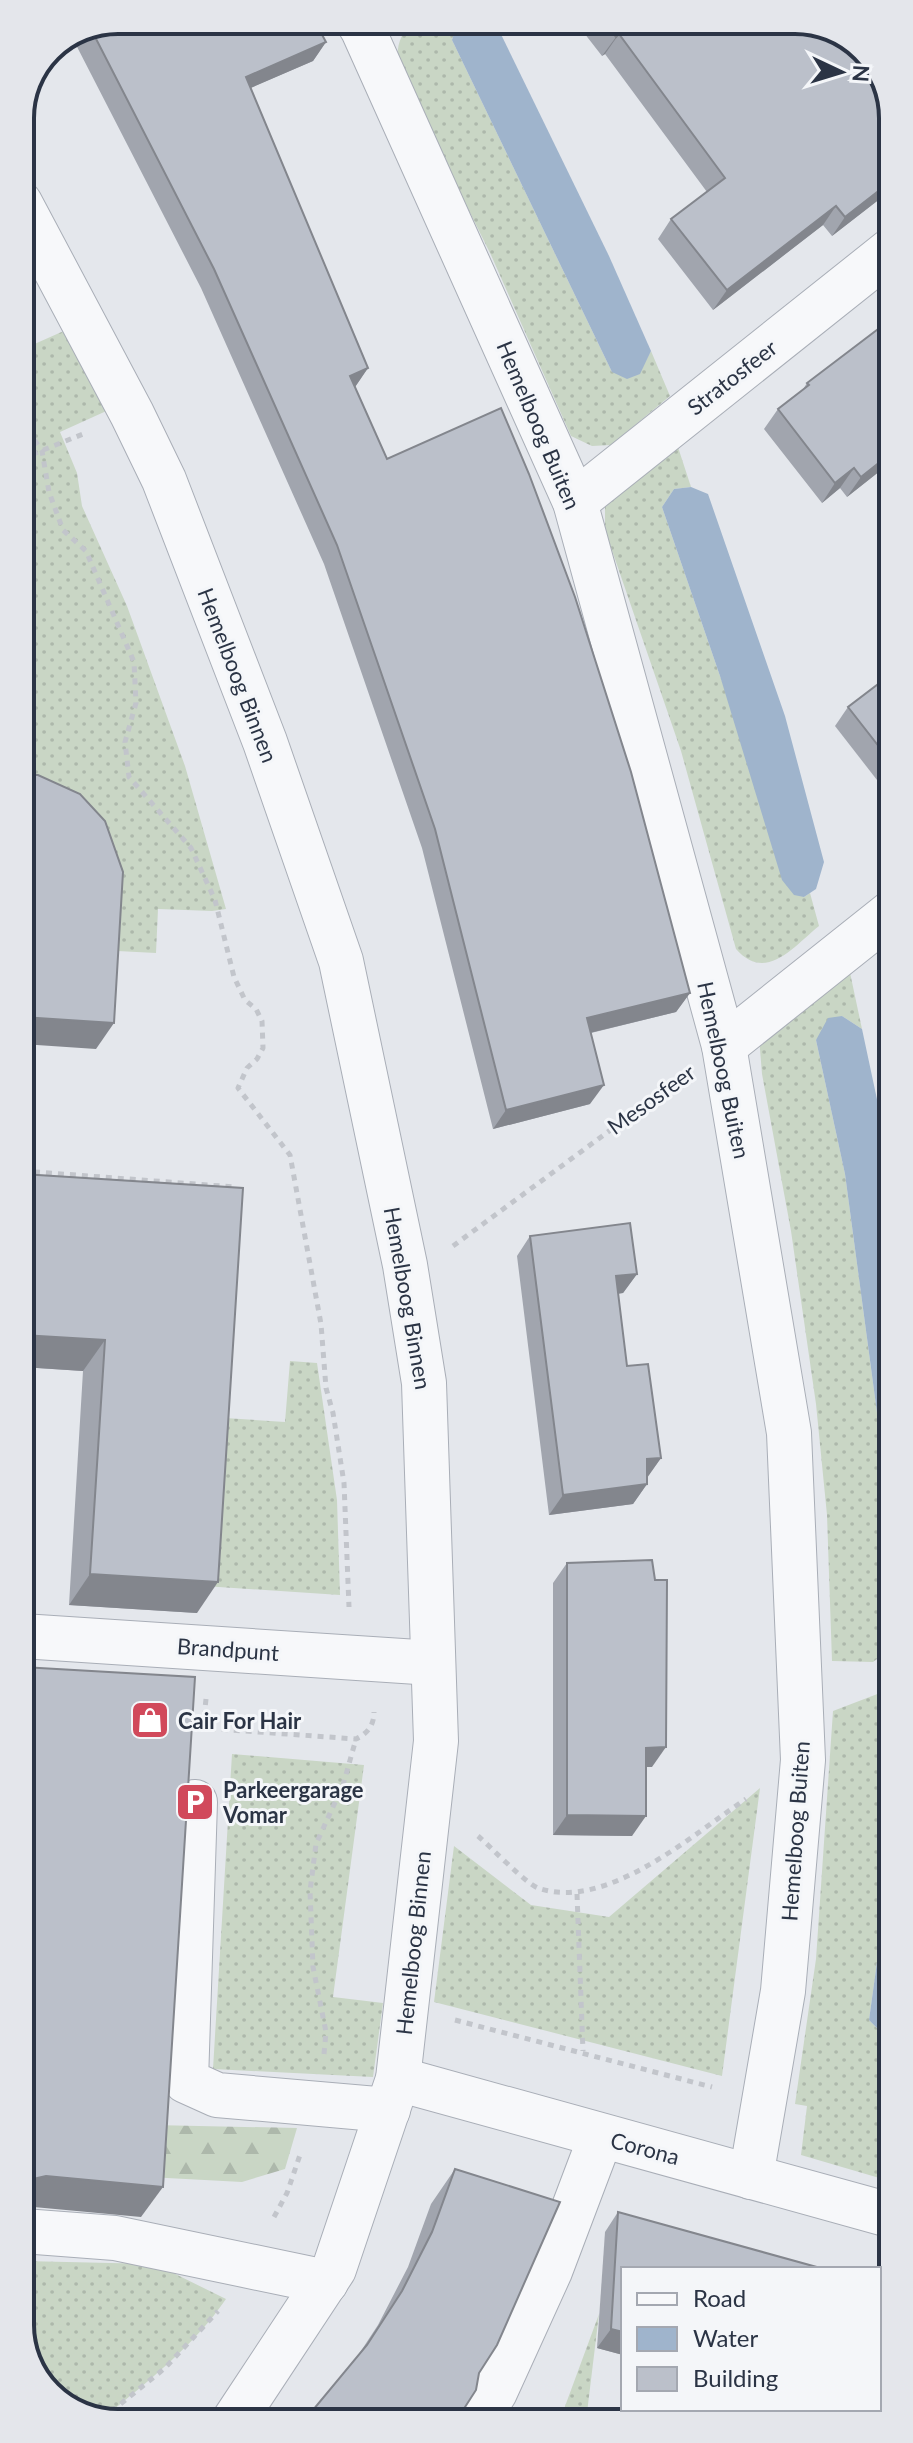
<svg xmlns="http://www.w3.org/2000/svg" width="913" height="2443" font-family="Lato,sans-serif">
<defs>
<pattern id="grass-dots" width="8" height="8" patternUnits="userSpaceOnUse" patternTransform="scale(2)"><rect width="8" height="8" fill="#c9d6c5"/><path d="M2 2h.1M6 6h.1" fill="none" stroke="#adb8ab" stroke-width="1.8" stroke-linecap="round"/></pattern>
<pattern id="forest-firs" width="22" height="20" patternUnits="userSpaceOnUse" patternTransform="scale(2)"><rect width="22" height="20" fill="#c9d6c5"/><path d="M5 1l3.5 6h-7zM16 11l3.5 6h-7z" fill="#adb8ab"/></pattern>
</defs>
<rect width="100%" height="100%" fill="#e4e7ec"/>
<g fill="url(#grass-dots)">
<path d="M416,20h42l-6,20 160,332 27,2 12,-23 19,45 -59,49 -19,1 -21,-10 -80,-181 -91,-183c-5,-20 -3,-38 16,-52z"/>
<path d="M75,326l38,82 -53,24 17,41 5,33 45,100 58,160 41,143 -14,2 -54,-2 -2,44 -58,-3 -77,-144v-456z"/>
<path d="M676,441l15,46 -17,2 -12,18 58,169 84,221 6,-4 9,33c-26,21 -53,57 -83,23l-55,-198 -76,-221v-24z"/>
<path d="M849,968l13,61 -20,-13 -26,24 29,134 42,313 5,92v69l-19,14 -41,-1 -5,-146 -11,-111 -25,-173 -29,-157 -3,-37z"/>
<path d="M290,1361l27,2 20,137 3,95 -151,-10 36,-167 60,4z"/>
<path d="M880,1693l12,17 -14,245 -9,65 24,24v138l-92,-27 6,-49 -12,-2 21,-145 17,-248z"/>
<path d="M232,1754l132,11 -31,232 50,6 -10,74 -160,-8z"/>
<path d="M760,1788l-38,288 -288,-74 20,-156 77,59 78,12z"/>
<path d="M23,2261l132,3 71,35c-33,48 -79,83 -124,120l-48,-20 -31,-49z"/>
<path d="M599,2314l-13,107h-29l7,-12z"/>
</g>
<path fill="url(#forest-firs)" d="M153,2125l144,3 -12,41 -43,13 -94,-5z"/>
<g fill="#9fb4cc">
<path d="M458,20h36l115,236 42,95 -11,23 -13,5 -15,-7 -160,-332z"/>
<path d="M691,487l17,7 77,222 39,146 -8,27 -12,8 -10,-2 -12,-15 -62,-204 -58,-169 12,-18z"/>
<path d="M842,1016l20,13 29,136 1,414 -5,-92 -42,-313 -29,-134 12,-22z"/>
<path d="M892,1710l1,334 -24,-24 9,-65z"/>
</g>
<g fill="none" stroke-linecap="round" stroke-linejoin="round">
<g stroke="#a9aeb7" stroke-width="46">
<g id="minor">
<path d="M357,20l6,10 212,472 149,544 65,387 14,327 -20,231 -32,186"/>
<path d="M20,203l112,211 32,66 101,262 76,219 64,304 19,118 12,358 -38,338 -64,190 -101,153"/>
<path d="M575,502l315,-251"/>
<path d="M724,1046l167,-133"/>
<path d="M22,1636l411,27"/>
<path d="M195,1802l-9,279 31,14 171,15"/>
<path d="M398,2079l495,137"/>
<path d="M23,2231l92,7 211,44"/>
<path d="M476,2421l19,-29 55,-121 51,-135"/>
</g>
</g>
<g stroke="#c2c5cb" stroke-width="5" stroke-dasharray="6 6" stroke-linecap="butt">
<path d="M21,420l21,31 7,41 14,38 23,21 48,111 2,41 -11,39 4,35 62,71 24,52 19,77 11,23 11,9 6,12 1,27 -6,11 -10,9 -9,20 52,67 31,169 5,64 7,25 11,70 5,124"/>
<path d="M21,459l62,-25"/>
<path d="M22,1171l213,16v6"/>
<path d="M453,1246l224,-165"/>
<path d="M206,1699l-3,29 153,11c12,-6 18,-14 18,-27"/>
<path d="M478,1836c13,11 47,47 60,52 68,24 155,-54 208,-89"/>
<path d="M577,1894l6,157"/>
<path d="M455,2020l257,67"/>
<path d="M324,2054l2,-22 -13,-65 -3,-76 6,-47 27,-59 13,-46"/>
<path d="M274,2217l13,-24 14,-41"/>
<path d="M102,2419l63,-51 53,-57"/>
</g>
<use href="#minor" stroke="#f7f8fa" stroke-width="44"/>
</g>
<g fill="#a1a5ae">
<path d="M118,20l208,22 -13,19 -63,27 118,280 -13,19 32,72 303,534 -14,19 -85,21 -1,71 -97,25 -71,-281 -98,-284 -123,-276 -128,-249z"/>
<path d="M574,20h227l89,73v98l-58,45 -9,-11 -110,85 -55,-71 13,-20 36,-27 -102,-138 -3,2z"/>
<path d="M890,320v143l-43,34 -7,-9 -18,15 -58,-74 14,-20 24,-18 5,-8z"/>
<path d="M890,675l1,123 -56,-72 13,-19z"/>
<path d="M243,1188l-46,425 -128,-8 14,-234 -61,-4z"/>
<path d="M530,1236l107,38 -14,19 -5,1 9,72 34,92 -14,19v7l-14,20 -84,11 -32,-259z"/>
<path d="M567,1563l85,204h-6l-14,69 -79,-1v-252z"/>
<path d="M455,2169l24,204 -3,17 -20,31 -153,1 54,-65 21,-32 30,-58 23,-63z"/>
<path d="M618,2212l5,143 -26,-7 8,-116z"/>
</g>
<g fill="#83868d">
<path d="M619,34l-14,20 -3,2 14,-19z"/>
<path d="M326,42l-13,19 -81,35 14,-19z"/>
<path d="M890,182v9l-58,45 13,-19z"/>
<path d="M836,206l-13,19 -110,85 14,-20z"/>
<path d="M368,368l-13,19 -5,-11z"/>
<path d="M890,454v9l-43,34 14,-20z"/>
<path d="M854,468l-14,20 -18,15 13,-20z"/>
<path d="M690,993l-14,19 -103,25 14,-19z"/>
<path d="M22,1017l92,6 -18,26 -74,-5z"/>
<path d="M604,1085l-14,19 -97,25 13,-19z"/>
<path d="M637,1274l-14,19 -21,2 14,-19z"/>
<path d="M22,1335l83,5 -22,31 -61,-4z"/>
<path d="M661,1458l-14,20v-19z"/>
<path d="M647,1484l-14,20 -84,11 14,-20z"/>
<path d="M90,1574l128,8 -21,31 -128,-8z"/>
<path d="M666,1747l-14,20h-19l13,-19z"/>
<path d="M567,1815l79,1 -14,20 -79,-1z"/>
<path d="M46,2176l117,11 -22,30 -118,-11v-28z"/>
<path d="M611,2329l12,3v23l-26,-7z"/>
</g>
<g fill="#bbc0ca" stroke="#83868d" stroke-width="2">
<path d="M118,20h196l12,22 -80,35 122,291 -18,8 37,83 114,-51 28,66 46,123 56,175 59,221 -103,25 17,67 -98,25 -71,-281 -98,-284 -123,-276 -122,-238z"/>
<path d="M603,20h198l46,18 6,7 3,-2 34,50v89l-45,35 -9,-11 -109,84 -56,-71 54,-41 -106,-144 -3,3z"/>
<path d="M890,320v134l-29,23 -7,-9 -19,15 -57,-74 31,-24 -2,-2z"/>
<path d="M890,675l1,87 -43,-55z"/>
<path d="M30,775h8l42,19 25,27 18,51 -9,151 -92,-6 -1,-239z"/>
<path d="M22,1174l221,14 -25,394 -128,-8 15,-234 -83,-5z"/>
<path d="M630,1223l7,51 -21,2 11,90 21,-2 13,94 -14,1v25l-84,11 -33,-259z"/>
<path d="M652,1560l3,20h12l-1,167 -20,1v68l-79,-1v-252z"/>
<path d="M22,1667l173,10 -32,510 -117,-11 -13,3 -10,-1z"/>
<path d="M455,2169l105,33 -63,143 -18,28 -3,17 -20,31 -153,1 64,-77 35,-54 30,-59z"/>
<path d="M618,2212l206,57h-201v63l-12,-3z"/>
<path d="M879,2284l14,4v37l-14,41z"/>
</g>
<defs>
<g id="shop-square" transform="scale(2)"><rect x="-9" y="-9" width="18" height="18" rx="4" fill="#d1495b" stroke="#f4f6f9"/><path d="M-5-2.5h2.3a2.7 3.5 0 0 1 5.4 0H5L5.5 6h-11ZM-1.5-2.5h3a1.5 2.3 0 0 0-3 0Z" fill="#fff"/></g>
<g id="parking-square" transform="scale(2)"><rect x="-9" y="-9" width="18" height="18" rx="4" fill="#d1495b" stroke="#f4f6f9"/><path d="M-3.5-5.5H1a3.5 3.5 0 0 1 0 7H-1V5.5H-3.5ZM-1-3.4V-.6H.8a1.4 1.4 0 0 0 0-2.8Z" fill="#fff"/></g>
</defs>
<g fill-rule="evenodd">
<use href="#shop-square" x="150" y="1720"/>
<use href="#parking-square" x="195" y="1802"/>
</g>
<g text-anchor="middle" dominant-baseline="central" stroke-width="6" stroke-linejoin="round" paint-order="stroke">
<g font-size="22" fill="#2b3445" stroke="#f4f6f9">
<text transform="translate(732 377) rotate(-38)">Stratosfeer</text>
<text transform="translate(539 425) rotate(67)">Hemelboog Buiten</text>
<text transform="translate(238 675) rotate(69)">Hemelboog Binnen</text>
<text transform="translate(724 1070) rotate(78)">Hemelboog Buiten</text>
<text transform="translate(651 1099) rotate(-36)">Mesosfeer</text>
<text transform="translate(408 1298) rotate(80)">Hemelboog Binnen</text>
<text transform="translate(228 1649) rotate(4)">Brandpunt</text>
<text transform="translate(795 1831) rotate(-86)">Hemelboog Buiten</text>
<text transform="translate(413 1943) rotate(-84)">Hemelboog Binnen</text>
<text transform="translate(645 2148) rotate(15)">Corona</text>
</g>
<g font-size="22" font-weight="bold" fill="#2b3445" stroke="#f4f6f9" text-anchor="start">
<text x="178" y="1720">Cair For Hair</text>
<text x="223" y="1789">Parkeergarage<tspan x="223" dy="25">Vomar</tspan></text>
</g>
</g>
<path d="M0 0H913V2443H0ZM118 34H795A84 84 0 0 1 879 118V2325A84 84 0 0 1 795 2409H118A84 84 0 0 1 34 2325V118A84 84 0 0 1 118 34Z" fill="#e4e6eb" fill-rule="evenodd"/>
<path fill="none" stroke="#2b3445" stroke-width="4" d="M118 34H795A84 84 0 0 1 879 118V2325A84 84 0 0 1 795 2409H118A84 84 0 0 1 34 2325V118A84 84 0 0 1 118 34Z"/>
<rect x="621" y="2267" width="260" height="144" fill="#f4f6f9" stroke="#a4a8b1" stroke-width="2"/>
<rect x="637" y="2293" width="40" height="12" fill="#f7f8fa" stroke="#a4a8b1" stroke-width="2"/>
<text x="693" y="2307" font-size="24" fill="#2b3445">Road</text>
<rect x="637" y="2327" width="40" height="24" fill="#9fb4cc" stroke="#a4a8b1" stroke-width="2"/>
<text x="693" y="2347" font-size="24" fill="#2b3445">Water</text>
<rect x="637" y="2367" width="40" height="24" fill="#bbc0ca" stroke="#a4a8b1" stroke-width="2"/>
<text x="693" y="2387" font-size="24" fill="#2b3445">Building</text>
<g transform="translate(841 72) rotate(94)" stroke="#f4f6f9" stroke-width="6" paint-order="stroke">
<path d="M0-6L14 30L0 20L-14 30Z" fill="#2b3445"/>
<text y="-12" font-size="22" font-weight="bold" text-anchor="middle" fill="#2b3445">N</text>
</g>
</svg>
